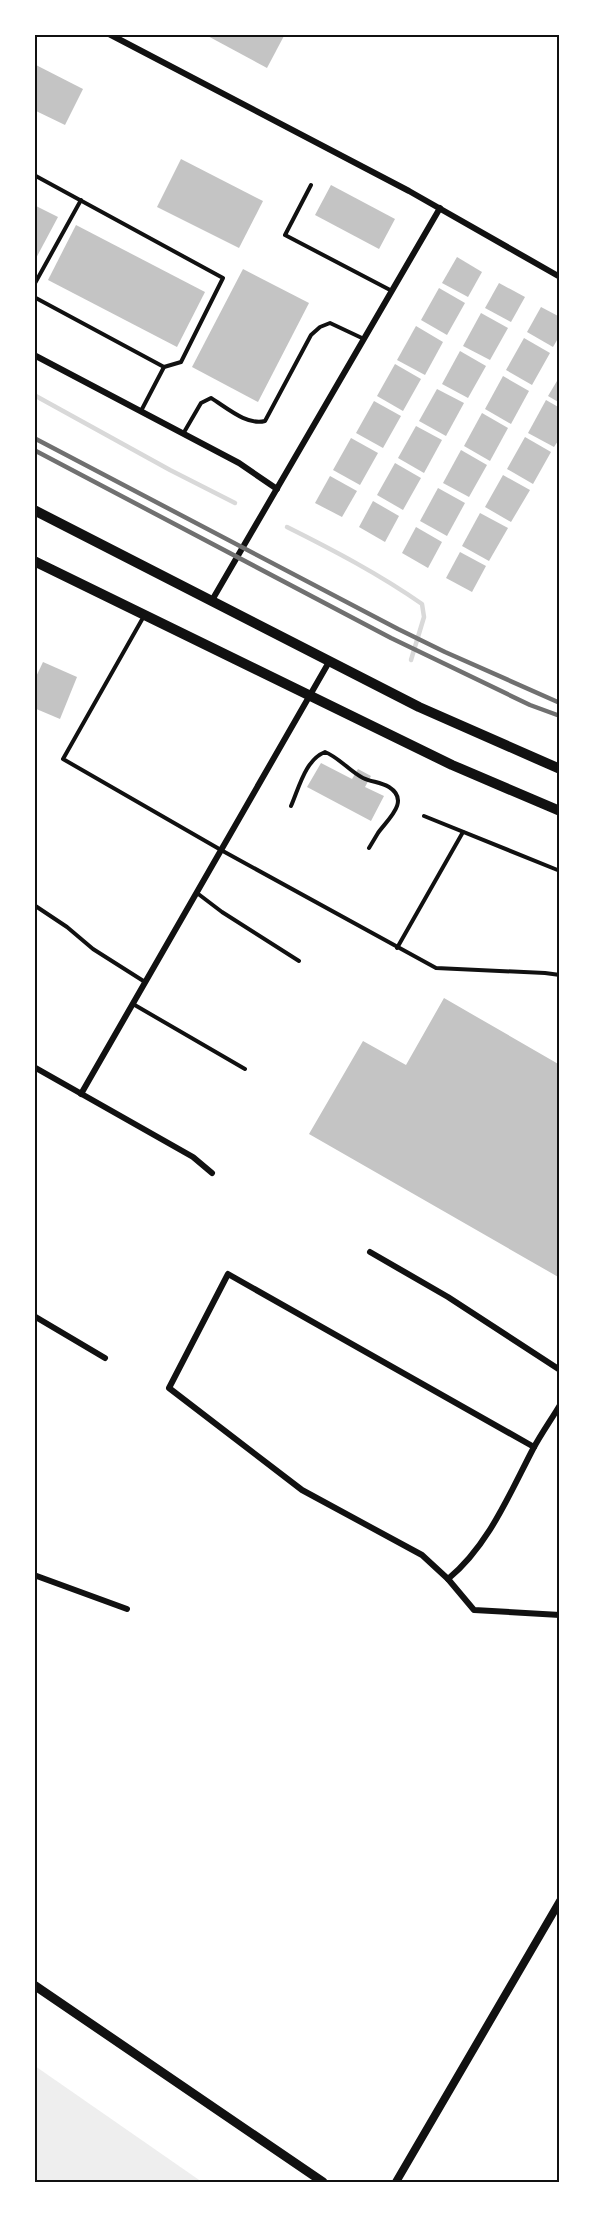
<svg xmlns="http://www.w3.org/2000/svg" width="594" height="2217" font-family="'Roboto Condensed',sans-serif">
<rect width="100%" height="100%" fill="#fff"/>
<path fill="#eee" d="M35,2066l167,116h-167z"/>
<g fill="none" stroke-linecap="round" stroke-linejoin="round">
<g stroke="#d9d9d9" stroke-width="4.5">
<path d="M34,395l136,75 65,33"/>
<path d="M287,527c46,23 92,47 135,77l2,13 -13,43"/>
</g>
</g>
<g fill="#c4c4c4">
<path d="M204,34h81l-18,34z"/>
<path d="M34,64l49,25 -18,36 -31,-15z"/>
<path d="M181,159l82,42 -24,47 -82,-41z"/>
<path d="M331,185l64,34 -16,30 -64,-34z"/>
<path d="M34,205l24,12 -24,45z"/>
<path d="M76,225l129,67 -28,55 -129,-67z"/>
<path d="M457,257l25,15 -14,25 -26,-14z"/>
<path d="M243,269l66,34 -51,99 -66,-35z"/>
<path d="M499,283l26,14 -14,25 -26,-14z"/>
<path d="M439,288l26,15 -18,32 -26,-15z"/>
<path d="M541,307l19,10v18l-7,12 -26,-15z"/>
<path d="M481,313l27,15 -18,32 -27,-14z"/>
<path d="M416,326l27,16 -18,33 -28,-15z"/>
<path d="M524,338l26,15 -18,32 -26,-15z"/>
<path d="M460,351l26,15 -18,32 -26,-14z"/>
<path d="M395,364l26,15 -18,32 -26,-15z"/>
<path d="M503,376l26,15 -18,33 -26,-15z"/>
<path d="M560,376v27l-12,-7z"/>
<path d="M437,389l27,14 -18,33 -27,-15z"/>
<path d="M546,400l14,8v30l-6,9 -26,-14z"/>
<path d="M374,401l27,15 -18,32 -27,-15z"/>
<path d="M482,413l26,15 -18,33 -26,-15z"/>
<path d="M416,426l26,14 -18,33 -26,-15z"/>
<path d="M525,437l26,15 -18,32 -26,-15z"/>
<path d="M351,438l27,15 -18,32 -27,-15z"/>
<path d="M461,450l26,15 -18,32 -26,-14z"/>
<path d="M395,463l26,15 -18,32 -26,-15z"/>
<path d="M503,475l27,15 -19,32 -26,-15z"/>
<path d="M330,476l27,15 -15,26 -27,-14z"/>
<path d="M438,488l27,15 -18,33 -27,-15z"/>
<path d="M373,501l26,15 -14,26 -26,-15z"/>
<path d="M480,513l28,15 -19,33 -27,-15z"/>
<path d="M416,527l26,15 -14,26 -26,-15z"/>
<path d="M460,552l26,14 -14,26 -26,-14z"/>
<path d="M43,662l34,15 -17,42 -26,-11v-27z"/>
<path d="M321,763l31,16 6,-10 13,7 -6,11 19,9 -13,25 -64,-34z"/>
<path d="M444,998l116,67v213l-251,-144 54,-93 43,24z"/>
</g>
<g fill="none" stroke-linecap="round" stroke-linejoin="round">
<g stroke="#111" stroke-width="4">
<path d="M34,175l189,103 -42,84 -17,5 -23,44"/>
<path d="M311,185l-26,50 107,56"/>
<path d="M34,285l47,-85"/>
<path d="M34,297l130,70"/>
<path d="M183,434l18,-31 10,-5c15,9 36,28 54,23l46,-86 9,-8 10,-4 34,16"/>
<path d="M144,616l-81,143 158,91 215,118 109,5 15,2"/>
<path d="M291,806c8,-18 14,-46 34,-54 15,6 24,19 38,26 8,4 18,4 26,9 22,14 -2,33 -11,46 -3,5 -6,10 -9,15"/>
<path d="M424,816l136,55"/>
<path d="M197,893l25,19 77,49"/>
<path d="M34,905l33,22 26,22 52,33"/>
<path d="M397,948l66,-116"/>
<path d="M133,1004l112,65"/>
</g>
<g stroke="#111" stroke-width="6">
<path d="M109,34l300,157 151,86"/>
<path d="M34,355l205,108 38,26"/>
<path d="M211,602l229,-394"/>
<path d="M34,1067l159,90 19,16"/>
<path d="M81,1094l248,-432"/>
<path d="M370,1252l78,45 112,73"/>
<path d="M34,1316l71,42"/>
<path d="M534,1447l-306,-173 -59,114 133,102 120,65 26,24 26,31 86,5"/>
<path d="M34,1575l93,34"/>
<path d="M448,1579c40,-33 61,-84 85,-130 8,-15 18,-29 27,-44"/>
</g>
<path stroke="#111" stroke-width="8" d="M396,2182l164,-281"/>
<path stroke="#111" stroke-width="9" d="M34,1985l289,197"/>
<g stroke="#111" stroke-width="10">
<path d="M34,510l385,197 141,62"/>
<path d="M34,561l418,204 108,46"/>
</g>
<g stroke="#707070" stroke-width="4.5">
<path d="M34,438l364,191 47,23 115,51"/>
<path d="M34,450l357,188 139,67 30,11"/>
</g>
</g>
<rect width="594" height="2217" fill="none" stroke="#ffffff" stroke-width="72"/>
<rect x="36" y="36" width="522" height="2145" fill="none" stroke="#111" stroke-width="2"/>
</svg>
